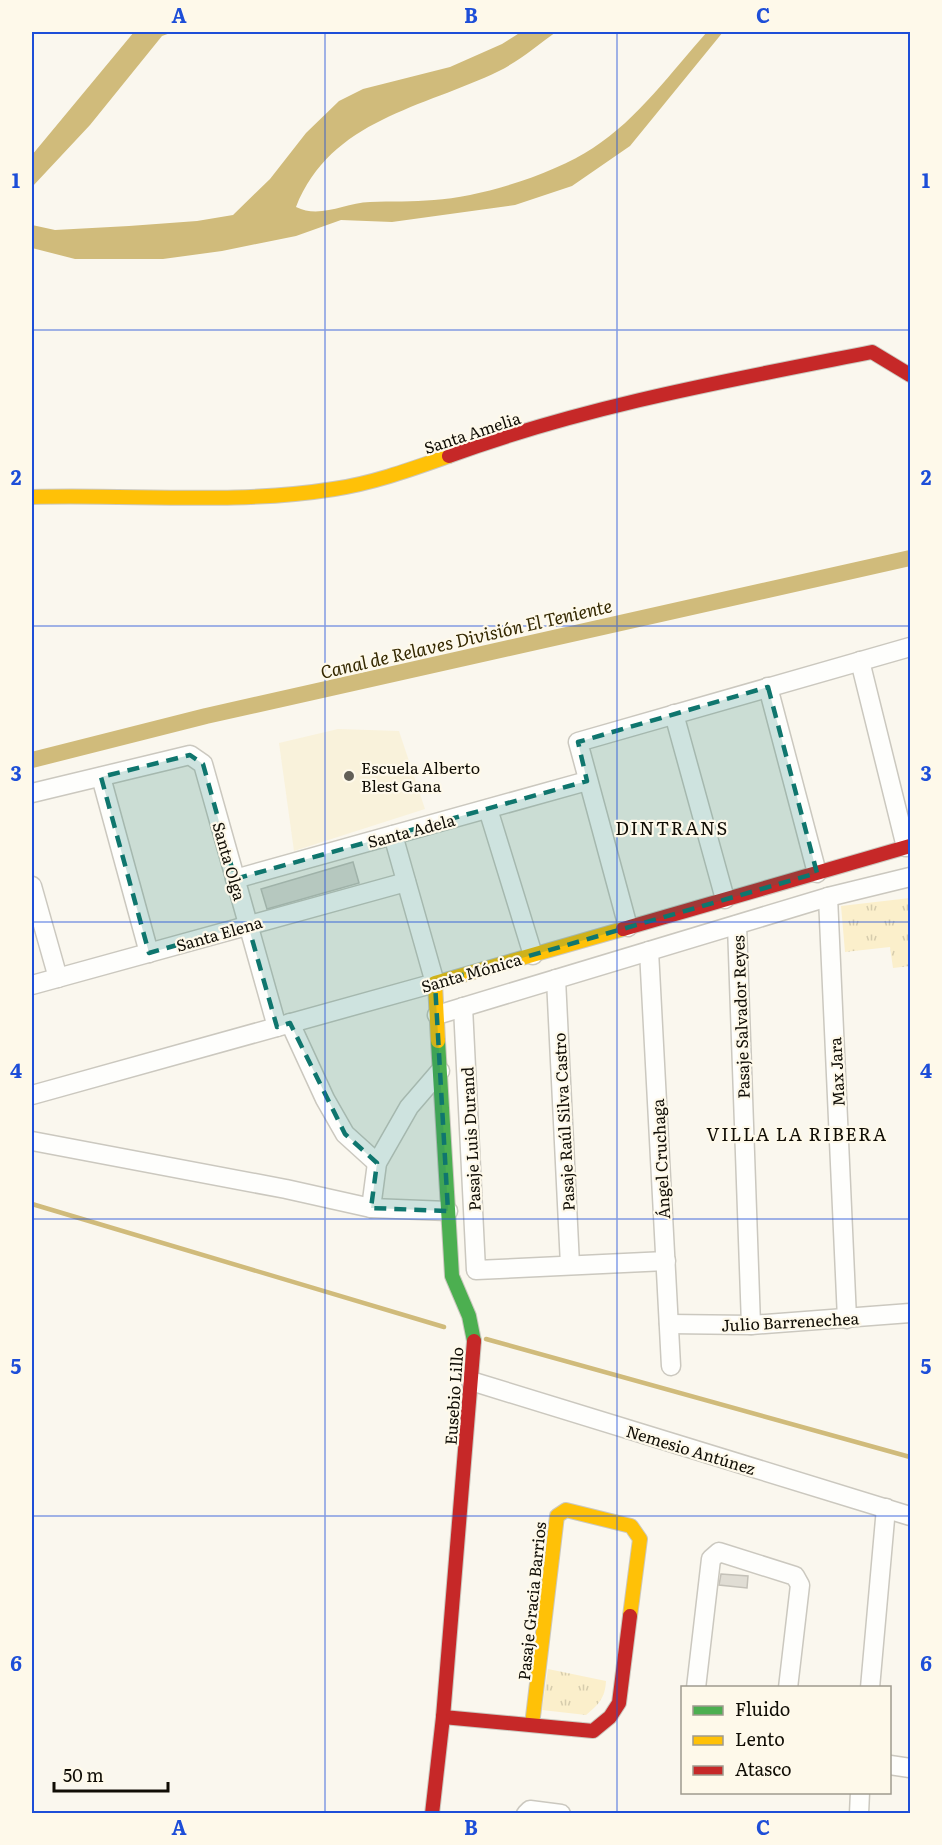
<svg xmlns="http://www.w3.org/2000/svg" width="942" height="1845" font-family="Literata,serif">
<defs>
<pattern id="grass-tufts" width="24" height="20" patternUnits="userSpaceOnUse" patternTransform="scale(1.5)"><rect width="24" height="20" fill="#fbefcb"/><path d="M3 7l-1-3M5 7V3M7 7l1-3M15 17l-1-3M17 17v-4M19 17l1-3" fill="none" stroke="#d6ccad"/></pattern>
</defs>
<rect width="100%" height="100%" fill="#faf7ee"/>
<path fill="#f9f2db" d="M338,729l61,2 26,78 -131,42 -15,-108z"/>
<g fill="url(#grass-tufts)">
<path d="M910,898v68l-17,2 -3,-21 -45,5 -4,-46z"/>
<path d="M548,1669l58,12c-1,17 -7,23 -20,34l-44,-5z"/>
</g>
<g fill="#d0bb7b">
<path d="M134,32h39l-11,4 -72,89 -58,62v-32z"/>
<path d="M521,32h35c-18,13 -37,29 -57,39 -76,37 -168,48 -203,136 24,12 48,-4 74,-5 21,-1 43,0 64,-2 47,-3 120,-26 159,-52 45,-29 79,-77 114,-116h16l-93,114 -58,40 -57,19 -123,17 -51,-2 -45,16 -74,15 -59,8h-88l-43,-11v-23l23,5 74,-4 68,-5 36,-6 37,-36 36,-46 33,-32 24,-12 87,-22 52,-23z"/>
</g>
<g fill="none" stroke-linecap="round" stroke-linejoin="round">
<g stroke="#d0bb7b" stroke-width="4.5">
<path d="M32,1204l412,123"/>
<path d="M486,1339l424,118"/>
</g>
<path stroke="#d0bb7b" stroke-width="16" d="M32,760l174,-44 704,-158"/>
</g>
<g fill="#e0ddd4" stroke="#c4c1b8" stroke-width="1.5">
<path d="M353,862l6,21 -92,26 -6,-20z"/>
<path d="M721,1574l27,2 -1,12 -28,-3z"/>
</g>
<g fill="none" stroke-linecap="round" stroke-linejoin="round">
<g stroke="#cbc8bf" stroke-width="21">
<g id="street">
<path d="M860,661l46,186"/>
<path d="M768,687l49,186"/>
<path d="M674,714l51,185"/>
<path d="M101,777l48,176"/>
<path d="M32,793l158,-38 13,9 74,263"/>
<path d="M488,809l45,146"/>
<path d="M235,879l352,-98"/>
<path d="M32,886l26,92"/>
<path d="M828,897l19,422"/>
<path d="M737,925l14,400"/>
<path d="M628,927l-50,-185 332,-95"/>
<path d="M649,951l22,415"/>
<path d="M556,979l14,286"/>
<path d="M32,985l374,-103"/>
<path d="M463,1007l13,263 190,-9"/>
<path d="M437,1015l391,-118 82,-20"/>
<path d="M290,1023l35,76 20,35 32,29"/>
<path d="M32,1095l403,-112 -42,-148"/>
<path d="M32,1141l254,48 85,19 77,3"/>
<path d="M371,1208l6,-45 32,-56 31,-36"/>
<path d="M669,1324l82,1 159,-12"/>
<path d="M471,1381l439,135"/>
<path d="M696,1688l15,-129 8,-7 76,24 5,9 -12,103"/>
<path d="M870,1688l16,-180"/>
<path d="M890,1765l20,3"/>
<path d="M526,1814l4,-4 31,4"/>
<path d="M859,1814l1,-22"/>
</g>
</g>
<g stroke="#cbc8bf" stroke-width="16">
<path id="fast" d="M438,1041l14,235 17,40 5,25"/>
</g>
<g stroke="#cbc8bf" stroke-width="16">
<g id="slow">
<path d="M32,497c101,-3 202,8 302,-8 40,-6 78,-20 115,-33"/>
<path d="M438,1041l-3,-58 188,-54"/>
<path d="M532,1725l25,-209 9,-6 65,16 9,13 -10,77"/>
</g>
</g>
<g stroke="#cbc8bf" stroke-width="16">
<g id="jam">
<path d="M449,456c136,-50 281,-76 423,-104l38,23"/>
<path d="M623,929l287,-83"/>
<path d="M443,1717l150,14 17,-14 9,-14 11,-87"/>
<path d="M432,1814l11,-97 31,-376"/>
</g>
</g>
<use href="#street" stroke="#fefefc" stroke-width="18"/>
<use href="#fast" stroke="#4caf50" stroke-width="14"/>
<use href="#slow" stroke="#ffc107" stroke-width="14"/>
<use href="#jam" stroke="#c62828" stroke-width="14"/>
</g>
<path fill="#0f766e" fill-opacity="0.2" stroke="#0f766e" stroke-width="4.5" stroke-dasharray="12 8" stroke-linejoin="round" d="M768,687l49,186 -382,110 13,228 -77,-3 6,-45 -32,-29 -55,-111 -13,4 -29,-102 -99,28 -48,-176 89,-22 13,9 32,115 352,-98 -9,-39z"/>
<path fill="none" stroke="#1d4ed8" stroke-width="1.5" stroke-opacity="0.55" d="M325,32v1782M617,32v1782M32,330h878M32,626h878M32,922h878M32,1219h878M32,1516h878"/>
<circle fill="#625f57" stroke="#fef9ea" stroke-width="2" cx="349" cy="776" r="6"/>
<g text-anchor="middle" dominant-baseline="central" stroke-width="4.5" stroke-linejoin="round" paint-order="stroke">
<g font-size="16" fill="#100d05" stroke="#fef9ea">
<text transform="translate(472 432) rotate(-18)">Santa Amelia</text>
<text transform="translate(411 830) rotate(-15)">Santa Adela</text>
<text transform="translate(230 861) rotate(74)">Santa Olga</text>
<text transform="translate(219 933) rotate(-16)">Santa Elena</text>
<text transform="translate(471 972) rotate(-16)">Santa Mónica</text>
<text transform="translate(740 1017) rotate(-92)">Pasaje Salvador Reyes</text>
<text transform="translate(836 1072) rotate(-93)">Max Jara</text>
<text transform="translate(563 1122) rotate(-93)">Pasaje Raúl Silva Castro</text>
<text transform="translate(470 1139) rotate(-93)">Pasaje Luis Durand</text>
<text transform="translate(660 1159) rotate(-93)">Ángel Cruchaga</text>
<text transform="translate(790 1321) rotate(-3)">Julio Barrenechea</text>
<text transform="translate(453 1396) rotate(-86)">Eusebio Lillo</text>
<text transform="translate(691 1449) rotate(17)">Nemesio Antúnez</text>
<text transform="translate(531 1601) rotate(-84)">Pasaje Gracia Barrios</text>
</g>
<g font-size="16" fill="#100d05" stroke="#fef9ea" text-anchor="start">
<text x="361" y="767">Escuela Alberto<tspan x="361" dy="18">Blest Gana</tspan></text>
</g>
<g font-size="18" font-style="italic" fill="#342801" stroke="#fef9ea">
<text transform="translate(466 638) rotate(-13)">Canal de Relaves División El Teniente</text>
</g>
<g font-size="18" letter-spacing="1.5" fill="#100d05" stroke="#fef9ea">
<text x="672" y="827">DINTRANS</text>
<text x="797" y="1133">VILLA LA RIBERA</text>
</g>
</g>
<rect width="942" height="1845" fill="none" stroke="#fef9ea" stroke-width="66"/>
<rect x="681" y="1686" width="210" height="108" fill="#fef9ea" stroke="#9f9b8e" stroke-width="1.5"/>
<rect x="693" y="1706" width="30" height="9" fill="#4caf50" stroke="#9f9b8e" stroke-width="1.5"/>
<text x="735" y="1716" font-size="18" fill="#100d05">Fluido</text>
<rect x="693" y="1736" width="30" height="9" fill="#ffc107" stroke="#9f9b8e" stroke-width="1.5"/>
<text x="735" y="1746" font-size="18" fill="#100d05">Lento</text>
<rect x="693" y="1766" width="30" height="9" fill="#c62828" stroke="#9f9b8e" stroke-width="1.5"/>
<text x="735" y="1776" font-size="18" fill="#100d05">Atasco</text>
<path d="M54 1782v9h114v-9" fill="none" stroke="#100d05" stroke-width="3"/>
<text x="63" y="1782" font-size="18" fill="#100d05" stroke="#fef9ea" stroke-width="4.5" paint-order="stroke">50 m</text>
<rect x="33" y="33" width="876" height="1779" fill="none" stroke="#1d4ed8" stroke-width="2"/>
<g font-size="20" text-anchor="middle" font-weight="bold" fill="#1d4ed8">
<text x="179" y="23">A</text>
<text x="471" y="23">B</text>
<text x="763" y="23">C</text>
<text x="16" y="188">1</text>
<text x="926" y="188">1</text>
<text x="16" y="485">2</text>
<text x="926" y="485">2</text>
<text x="16" y="781">3</text>
<text x="926" y="781">3</text>
<text x="16" y="1078">4</text>
<text x="926" y="1078">4</text>
<text x="16" y="1374">5</text>
<text x="926" y="1374">5</text>
<text x="16" y="1671">6</text>
<text x="926" y="1671">6</text>
<text x="179" y="1835">A</text>
<text x="471" y="1835">B</text>
<text x="763" y="1835">C</text>
</g>
</svg>
